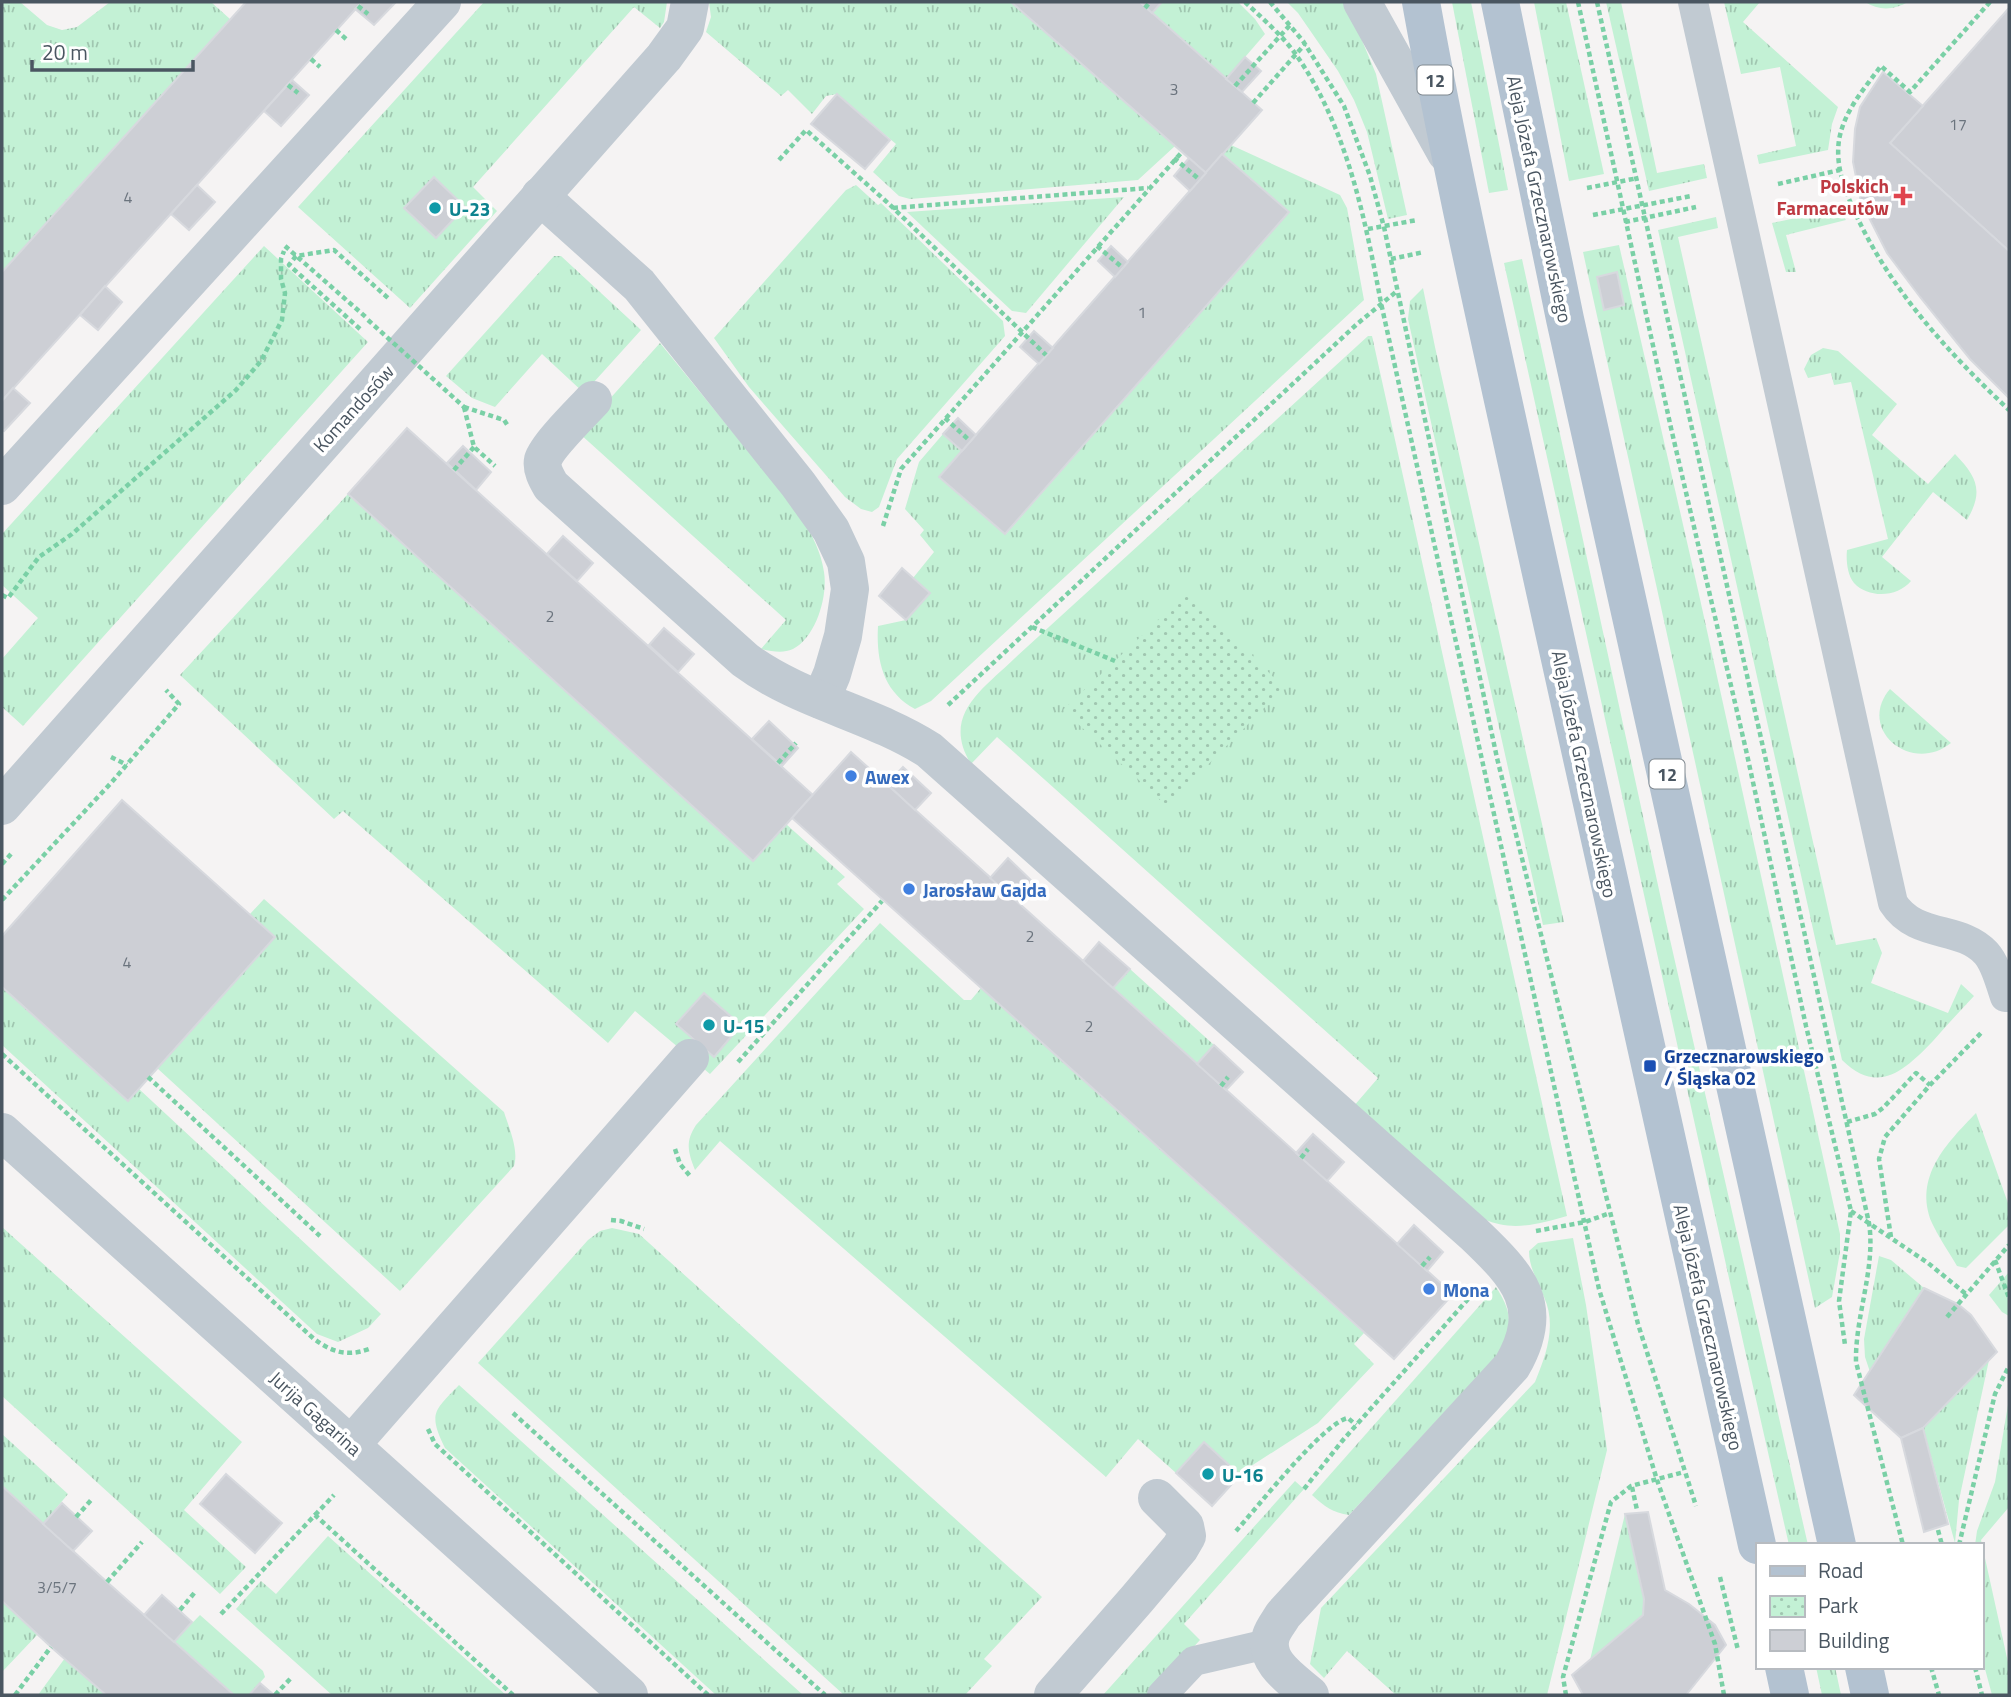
<svg xmlns="http://www.w3.org/2000/svg" width="2011" height="1697" font-family="'Titillium Web',sans-serif">
<defs>
<pattern id="grass-tufts" width="24" height="20" patternUnits="userSpaceOnUse" patternTransform="scale(1.75)"><rect width="24" height="20" fill="#c3f1d5"/><path d="M3 7l-1-3M5 7V3M7 7l1-3M15 17l-1-3M17 17v-4M19 17l1-3" fill="none" stroke="#a0c6b0"/></pattern>
<pattern id="park-dots" width="8" height="8" patternUnits="userSpaceOnUse" patternTransform="scale(1.75)"><rect width="8" height="8" fill="#c3f1d5"/><path d="M2 2h.1M6 6h.1" fill="none" stroke="#a0c6b0" stroke-width="1.8" stroke-linecap="round"/></pattern>
</defs>
<rect width="100%" height="100%" fill="#f5f3f3"/>
<g fill="url(#grass-tufts)">
<path d="M2,2h18l27,23 15,5 15,-3 33,-25h101l19,17 -228,253z"/>
<path d="M484,2h183l-3,20 -4,6 -26,-21 -161,180 24,24 -87,97 -112,-101z"/>
<path d="M709,2h302l164,144 -37,34 -228,19 -11,-3 -26,-24 23,-28 -59,-50 -11,2 -14,18 -24,-24 -7,6 -75,-64 5,-15z"/>
<path d="M1162,2h76l17,17 10,15 -39,45 -74,-66z"/>
<path d="M1287,2h59l30,72 31,141 -19,4 -21,-87 -13,-32 -16,-29 -40,-58z"/>
<path d="M1452,2h19l37,188 -19,3z"/>
<path d="M1534,2h32l38,172 -35,7z"/>
<path d="M1606,2h15l36,171 47,-9 3,14 -58,13z"/>
<path d="M1724,2h36l-17,20 95,85 -6,17 -4,26 -69,14 -2,-9 39,-9 -16,-79 -39,7z"/>
<path d="M1865,2h43c-14,8 -29,9 -43,0z"/>
<path d="M1231,145l109,50 7,13 17,92 -433,401 -16,8c-32,-17 -39,-49 -37,-83l28,-6 24,-27 -17,-15 21,-26 -14,-17 4,-5 -19,-21 14,-47 24,-28 19,17 -22,26 66,57 282,-321 -66,-59z"/>
<path d="M856,185l22,20 3,-2 122,118 2,15 -108,123 -18,48 -7,5 -11,-3 -16,-12 -96,-110 -35,-49 132,-148z"/>
<path d="M1124,197l-98,116 -14,-2 -105,-99z"/>
<path d="M1839,209l7,11 -60,15 10,37h-10l-14,-49z"/>
<path d="M1716,217l2,11 -40,9 158,708 40,-7 6,15 -11,30 77,30 13,-29 13,12c-14,15 -28,30 -41,45 -28,29 -55,55 -91,19l-184,-830z"/>
<path d="M1619,245l79,345 142,644v18l-8,45 -17,11 -232,-1056z"/>
<path d="M264,246l104,96 -345,384 -21,-19v-48l36,-41 -36,-33v-51z"/>
<path d="M554,256h7l80,74 -57,63 -42,-39 -47,53 -23,-9 -26,-22z"/>
<path d="M1522,259l144,663 142,623h-19l-39,-172 -246,-1110z"/>
<path d="M1423,288l12,59 129,575 -21,3 -135,-606 2,-18z"/>
<path d="M1368,336h4l195,880c-27,8 -56,16 -83,3l-131,-112 25,-29 -381,-341 -26,27c-30,-49 11,-74 44,-106z"/>
<path d="M660,343l142,174c10,19 19,34 22,55 4,24 -8,65 -31,77 -11,5 -21,2 -32,0l25,-29 -207,-187z"/>
<path d="M1823,348l15,3 59,53 -25,31 56,49 27,-30c22,23 29,37 12,66l-34,-28 -51,65 29,24c-13,16 -42,18 -57,2 -7,-8 -8,-24 -7,-33l41,-11 -37,-157 -17,3 -3,-12 -23,5 -4,-9 7,-14z"/>
<path d="M348,494l405,367 33,-37 59,53 -8,7 27,25 -154,165 -75,-63 -27,32 -265,-232 -9,8 -154,-144z"/>
<path d="M1890,689l61,54c-40,32 -95,-14 -61,-54z"/>
<path d="M264,899l240,213c5,16 15,38 10,54l-114,125 -243,-223 117,-131 -24,-23z"/>
<path d="M880,923l84,77h7l10,-12 383,345 -10,11 20,20 -56,59 -73,47 -5,5 -36,-32 -28,30 -38,-34 -32,38 -386,-336 -25,29c-7,-18 -10,-28 1,-45z"/>
<path d="M1130,969l84,76 -17,19 -84,-76z"/>
<path d="M2,986l127,113 10,-10 242,225 -13,14 -30,14 -21,-8 -315,-289z"/>
<path d="M1976,1113l33,93v19l-43,43 -9,-2c-8,-14 -18,-28 -25,-43 -19,-46 15,-80 44,-110z"/>
<path d="M2,1227l240,215 -58,68 62,57 -26,27 -218,-198z"/>
<path d="M612,1228l27,6 403,363 -58,62 8,7 -27,29h-121l-366,-332 110,-123 12,-9z"/>
<path d="M1573,1238l13,67 21,145 -60,245h-151l-49,-44 -23,27 -14,-14 11,-56 214,-226c11,-27 22,-56 9,-85 -6,-16 -15,-29 -15,-46l9,-8z"/>
<path d="M1879,1256l12,4 33,28 -54,84 -5,-15 -1,-18z"/>
<path d="M2009,1272v44l-7,-4 -13,-17z"/>
<path d="M1496,1287c15,24 15,32 10,59l-157,169c-16,-2 -25,-9 -37,-20z"/>
<path d="M1989,1360l-30,140 -4,43 -32,-115z"/>
<path d="M459,1385l344,310h-87l-271,-247c-17,-35 -11,-37 14,-63z"/>
<path d="M2009,1399v108l-28,33 28,127v28h-17l-11,-41v-109h-6l2,-14 18,-49z"/>
<path d="M2,1434l66,60 -25,30 -41,-38z"/>
<path d="M1295,1481l9,8 -120,135 16,16 -51,55h-46z"/>
<path d="M1625,1514l19,85 -1,16 -53,45z"/>
<path d="M328,1536l178,159h-174l-96,-86 25,-28 15,13z"/>
<path d="M2,1601l36,33 -36,38z"/>
<path d="M200,1615l63,56 2,6 -16,18h-15l-60,-53z"/>
<path d="M65,1658l41,37h-68z"/>
<path d="M1816,1667h19l6,28h-19z"/>
</g>
<path fill="url(#park-dots)" d="M1189,591l95,97 -117,118 -104,-96z"/>
<g fill="#cdcfd5" stroke="#d7d9de" stroke-width="2">
<path d="M246,2h116l-360,399v-129z"/>
<path d="M362,2h34l-22,23 -19,-16z"/>
<path d="M1011,2h129l122,108 -56,63z"/>
<path d="M1140,2h22l-10,11z"/>
<path d="M2009,8v243l-119,-108z"/>
<path d="M1245,57l16,14 -19,21 -16,-13z"/>
<path d="M1883,72l40,34 -33,37 119,108v147l-39,-39 -50,-62 -33,-44 -26,-51 -8,-40 2,-33 5,-22z"/>
<path d="M292,80l17,15 -28,31 -17,-15z"/>
<path d="M837,94l53,46 -25,29 -54,-45z"/>
<path d="M1222,154l67,58 -284,322 -66,-57z"/>
<path d="M1189,158l17,15 -16,18 -16,-15z"/>
<path d="M434,177l31,30 -29,31 -32,-30z"/>
<path d="M197,185l18,17 -26,28 -18,-16z"/>
<path d="M1111,246l17,16 -13,15 -17,-16z"/>
<path d="M1617,272l7,33 -20,5 -7,-33z"/>
<path d="M105,286l17,16 -24,28 -18,-15z"/>
<path d="M1034,331l19,17 -14,16 -19,-17z"/>
<path d="M13,388l17,15 -26,28 -2,-2v-28z"/>
<path d="M958,418l18,17 -14,16 -19,-17z"/>
<path d="M407,428l406,367 -60,66 -405,-367z"/>
<path d="M463,446l28,26 -15,18 -29,-27z"/>
<path d="M563,536l30,27 -16,18 -30,-27z"/>
<path d="M902,568l28,25 -24,27 -27,-24z"/>
<path d="M664,628l30,26 -16,18 -29,-27z"/>
<path d="M769,721l29,27 -16,18 -30,-27z"/>
<path d="M851,752l602,542 -59,65 -602,-541z"/>
<path d="M903,767l28,26 -16,17 -28,-26z"/>
<path d="M122,800l153,137 -147,164 -126,-114v-51z"/>
<path d="M1008,858l29,28 -17,18 -30,-26z"/>
<path d="M1099,942l31,27 -17,19 -30,-27z"/>
<path d="M704,993l37,32 -27,32 -38,-33z"/>
<path d="M1214,1045l29,27 -17,18 -29,-26z"/>
<path d="M1313,1134l31,28 -17,19 -31,-28z"/>
<path d="M1414,1225l29,27 -16,19 -30,-27z"/>
<path d="M1924,1288l34,16 13,11 26,37 -74,76 -22,10 -47,-43z"/>
<path d="M1923,1428l25,96 -24,8 -23,-94z"/>
<path d="M1204,1442l36,33 -28,31 -36,-33z"/>
<path d="M226,1474l56,49 -27,30 -55,-49z"/>
<path d="M2,1486l105,96 127,113h-128l-55,-48 -49,-46z"/>
<path d="M62,1503l30,28 -19,20 -30,-27z"/>
<path d="M1648,1512l17,78 24,14 26,21 11,20 -40,50h-103l-11,-20 71,-60 1,-16 -19,-85z"/>
<path d="M162,1595l30,27 -18,20 -30,-27z"/>
<path d="M260,1683l14,12h-25z"/>
</g>
<g fill="none" stroke-linecap="round" stroke-linejoin="round">
<g stroke="#7ad0a6" stroke-width="4.5" stroke-dasharray="5 3.5" stroke-linecap="butt">
<path d="M1245,2c17,16 38,34 52,54 50,72 68,162 84,247l218,986 58,191 58,164 9,51"/>
<path d="M1270,2l33,39 41,65 26,70 14,51 113,531 141,566 58,182"/>
<path d="M1578,2l93,426 75,322 60,276 45,185 -12,90 6,44"/>
<path d="M1597,2l272,1221c7,45 -14,93 -13,139l47,183"/>
<path d="M1990,2l-80,90 -29,-26c-17,23 -37,45 -42,74 -4,28 7,53 18,77 36,76 92,136 152,193"/>
<path d="M358,6l10,8"/>
<path d="M1145,8l5,-6"/>
<path d="M336,30l10,9"/>
<path d="M311,59l9,8"/>
<path d="M288,85l10,8"/>
<path d="M1235,86l55,-61"/>
<path d="M1253,103l52,-59"/>
<path d="M1174,158l26,22"/>
<path d="M779,160l27,-30 82,73 158,152"/>
<path d="M1778,184l62,-14"/>
<path d="M1587,188l51,-10"/>
<path d="M893,208l255,-20"/>
<path d="M1593,215l98,-19"/>
<path d="M1625,222l71,-15"/>
<path d="M1368,229l49,-9"/>
<path d="M285,246l83,73"/>
<path d="M1097,246l26,22"/>
<path d="M1391,259l33,-7"/>
<path d="M360,329l-71,-64 7,-9 38,-6 54,48"/>
<path d="M464,407l10,40 21,19"/>
<path d="M464,407l40,13 4,6"/>
<path d="M945,418l25,23"/>
<path d="M454,470l20,-23"/>
<path d="M883,526l18,-57 281,-317"/>
<path d="M2,595l6,3 31,-41 33,-23 164,-144 25,-29 21,-41 3,-27 -4,-14v-20l3,-8"/>
<path d="M1032,627l83,34"/>
<path d="M948,705l409,-381 40,-33"/>
<path d="M111,757l16,8"/>
<path d="M778,763l18,-20"/>
<path d="M2,864l9,-10"/>
<path d="M2,900l109,-117 68,-79 -13,-14"/>
<path d="M2,1054l312,285c18,13 33,18 55,10"/>
<path d="M738,1062l144,-161"/>
<path d="M148,1077l172,159"/>
<path d="M1221,1086l7,-9"/>
<path d="M1847,1122l28,-8 8,-6 33,-35 14,12"/>
<path d="M675,1149l5,15 10,12"/>
<path d="M1301,1158l7,-9"/>
<path d="M1851,1211l77,52 38,31"/>
<path d="M611,1220l10,1 23,8"/>
<path d="M1536,1231l49,-9 25,-9"/>
<path d="M1891,1237l-12,-78 6,-22 45,-52 52,-53"/>
<path d="M1995,1260l14,38"/>
<path d="M1422,1266l8,-9"/>
<path d="M1947,1317l62,-72"/>
<path d="M513,1413l312,282"/>
<path d="M428,1429l7,15 273,251"/>
<path d="M1632,1487l5,23"/>
<path d="M1304,1489l39,-49 126,-142"/>
<path d="M315,1515l19,-20"/>
<path d="M76,1517l17,-19"/>
<path d="M1938,1530l4,15"/>
<path d="M1236,1531c20,-22 88,-109 112,-113l8,7"/>
<path d="M1959,1545l36,-151 14,-28"/>
<path d="M1720,1577l18,73"/>
<path d="M107,1582l35,-40"/>
<path d="M180,1610l16,-19"/>
<path d="M221,1614l94,-99 198,180"/>
<path d="M1931,1667l8,28"/>
<path d="M1975,1667l7,28"/>
<path d="M15,1695l36,-48"/>
<path d="M275,1695l16,-17"/>
<path d="M1566,1695l-3,-18 48,-175 20,-16 53,-14"/>
</g>
<g stroke="#c1cad2" stroke-width="30">
<path d="M1693,2l200,901c23,36 67,22 93,50 10,11 14,30 19,44"/>
<path d="M1162,1695l32,-34 77,-18"/>
</g>
<g stroke="#c1cad2" stroke-width="38">
<path d="M540,196l99,89 159,199 33,46 15,32 4,27 -7,47 -11,38 -11,26"/>
<path d="M593,400c-11,12 -46,46 -50,60 -2,9 4,19 8,26l194,174c55,41 126,53 184,90l545,484c44,42 73,72 38,132l-229,249c-4,7 -10,14 -12,21 -8,26 22,44 39,59"/>
<path d="M2,486l440,-484"/>
<path d="M2,806l662,-749 21,-29 5,-26"/>
<path d="M2,1132l627,563"/>
<path d="M351,1445l339,-387"/>
<path d="M1053,1695l84,-96 43,-51 7,-12 -2,-10 -28,-28"/>
</g>
<path stroke="#c1cad2" stroke-width="38" d="M1362,2l84,151"/>
<g stroke="#b3c2d1" stroke-width="38">
<path d="M1421,2c31,172 70,342 107,512 75,344 155,687 229,1031"/>
<path d="M1500,2l65,317 272,1226"/>
<path d="M1784,1667l6,28"/>
<path d="M1864,1667l6,28"/>
</g>
<path stroke="#7ad0a6" stroke-width="4.5" stroke-dasharray="5 3.5" stroke-linecap="butt" d="M368,320l96,87"/>
</g>
<path fill="#e0444e" stroke="#fff" stroke-width="2.5" d="M1899.5 185.5h7v7h7v7h-7v7h-7v-7h-7v-7h7z"/>
<g fill="#0f9aa8" stroke="#fff" stroke-width="2.5">
<circle cx="435" cy="208" r="7"/>
<circle cx="709" cy="1025" r="7"/>
<circle cx="1208" cy="1474" r="7"/>
</g>
<g fill="#3f7fe0" stroke="#fff" stroke-width="2.5">
<circle cx="851" cy="776" r="7"/>
<circle cx="909" cy="889" r="7"/>
<circle cx="1429" cy="1289" r="7"/>
</g>
<rect fill="#1a4fb4" stroke="#fff" stroke-width="2.5" x="1643" y="1059" width="14" height="14" rx="3.5"/>
<g text-anchor="middle" dominant-baseline="central" stroke-width="7" stroke-linejoin="round" paint-order="stroke">
<g font-size="16" fill="#6b747e">
<text x="1174" y="89">3</text>
<text x="1958" y="124">17</text>
<text x="128" y="197">4</text>
<text x="1142" y="312">1</text>
<text x="550" y="616">2</text>
<text x="1030" y="936">2</text>
<text x="127" y="962">4</text>
<text x="1089" y="1026">2</text>
<text x="57" y="1587">3/5/7</text>
</g>
<g fill="#fff" stroke="#808990" stroke-width="2">
<rect x="1417.5" y="65.5" width="35" height="29" rx="5"/>
<rect x="1649.5" y="759.5" width="35" height="29" rx="5"/>
</g>
<g font-size="18" font-weight="bold" fill="#4a5661">
<text x="1435" y="80">12</text>
<text x="1667" y="774">12</text>
</g>
<g font-size="19" font-weight="bold" fill="#be3a42" stroke="#fff" text-anchor="end">
<text x="1889" y="185">Polskich<tspan x="1889" dy="22">Farmaceutów</tspan></text>
</g>
<g font-size="19" fill="#4a5661" stroke="#fff">
<text transform="translate(1540 199) rotate(78)">Aleja Józefa Grzecznarowskiego</text>
<text transform="translate(353 408) rotate(-48)">Komandosów</text>
<text transform="translate(1585 774) rotate(78)">Aleja Józefa Grzecznarowskiego</text>
<text transform="translate(1709 1327) rotate(77)">Aleja Józefa Grzecznarowskiego</text>
<text transform="translate(316 1413) rotate(42)">Jurija Gagarina</text>
</g>
<g font-size="19" font-weight="bold" fill="#0d838f" stroke="#fff" text-anchor="start">
<text x="449" y="208">U-23</text>
<text x="723" y="1025">U-15</text>
<text x="1222" y="1474">U-16</text>
</g>
<g font-size="19" font-weight="bold" fill="#366cbe" stroke="#fff" text-anchor="start">
<text x="865" y="776">Awex</text>
<text x="923" y="889">Jarosław Gajda</text>
<text x="1443" y="1289">Mona</text>
</g>
<g font-size="19" font-weight="bold" fill="#164399" stroke="#fff" text-anchor="start">
<text x="1664" y="1055">Grzecznarowskiego<tspan x="1664" dy="22">/ Śląska 02</tspan></text>
</g>
</g>
<rect width="2011" height="1697" fill="none" stroke="#4a5661" stroke-width="7"/>
<rect x="1756" y="1543" width="228" height="126" fill="#ffffff" stroke="#b7bbc0" stroke-width="2"/>
<rect x="1770" y="1566" width="35" height="10" fill="#b3c2d1" stroke="#b7bbc0" stroke-width="2"/>
<text x="1818" y="1578" font-size="21" fill="#4a5661">Road</text>
<rect x="1770" y="1596" width="35" height="21" fill="url(#park-dots)" stroke="#b7bbc0" stroke-width="2"/>
<text x="1818" y="1613" font-size="21" fill="#4a5661">Park</text>
<rect x="1770" y="1630" width="35" height="21" fill="#cdcfd5" stroke="#b7bbc0" stroke-width="2"/>
<text x="1818" y="1648" font-size="21" fill="#4a5661">Building</text>
<path d="M32 60v10h161v-10" fill="none" stroke="#4a5661" stroke-width="3.5"/>
<text x="42" y="60" font-size="21" fill="#4a5661" stroke="#ffffff" stroke-width="5" paint-order="stroke">20 m</text>
</svg>
